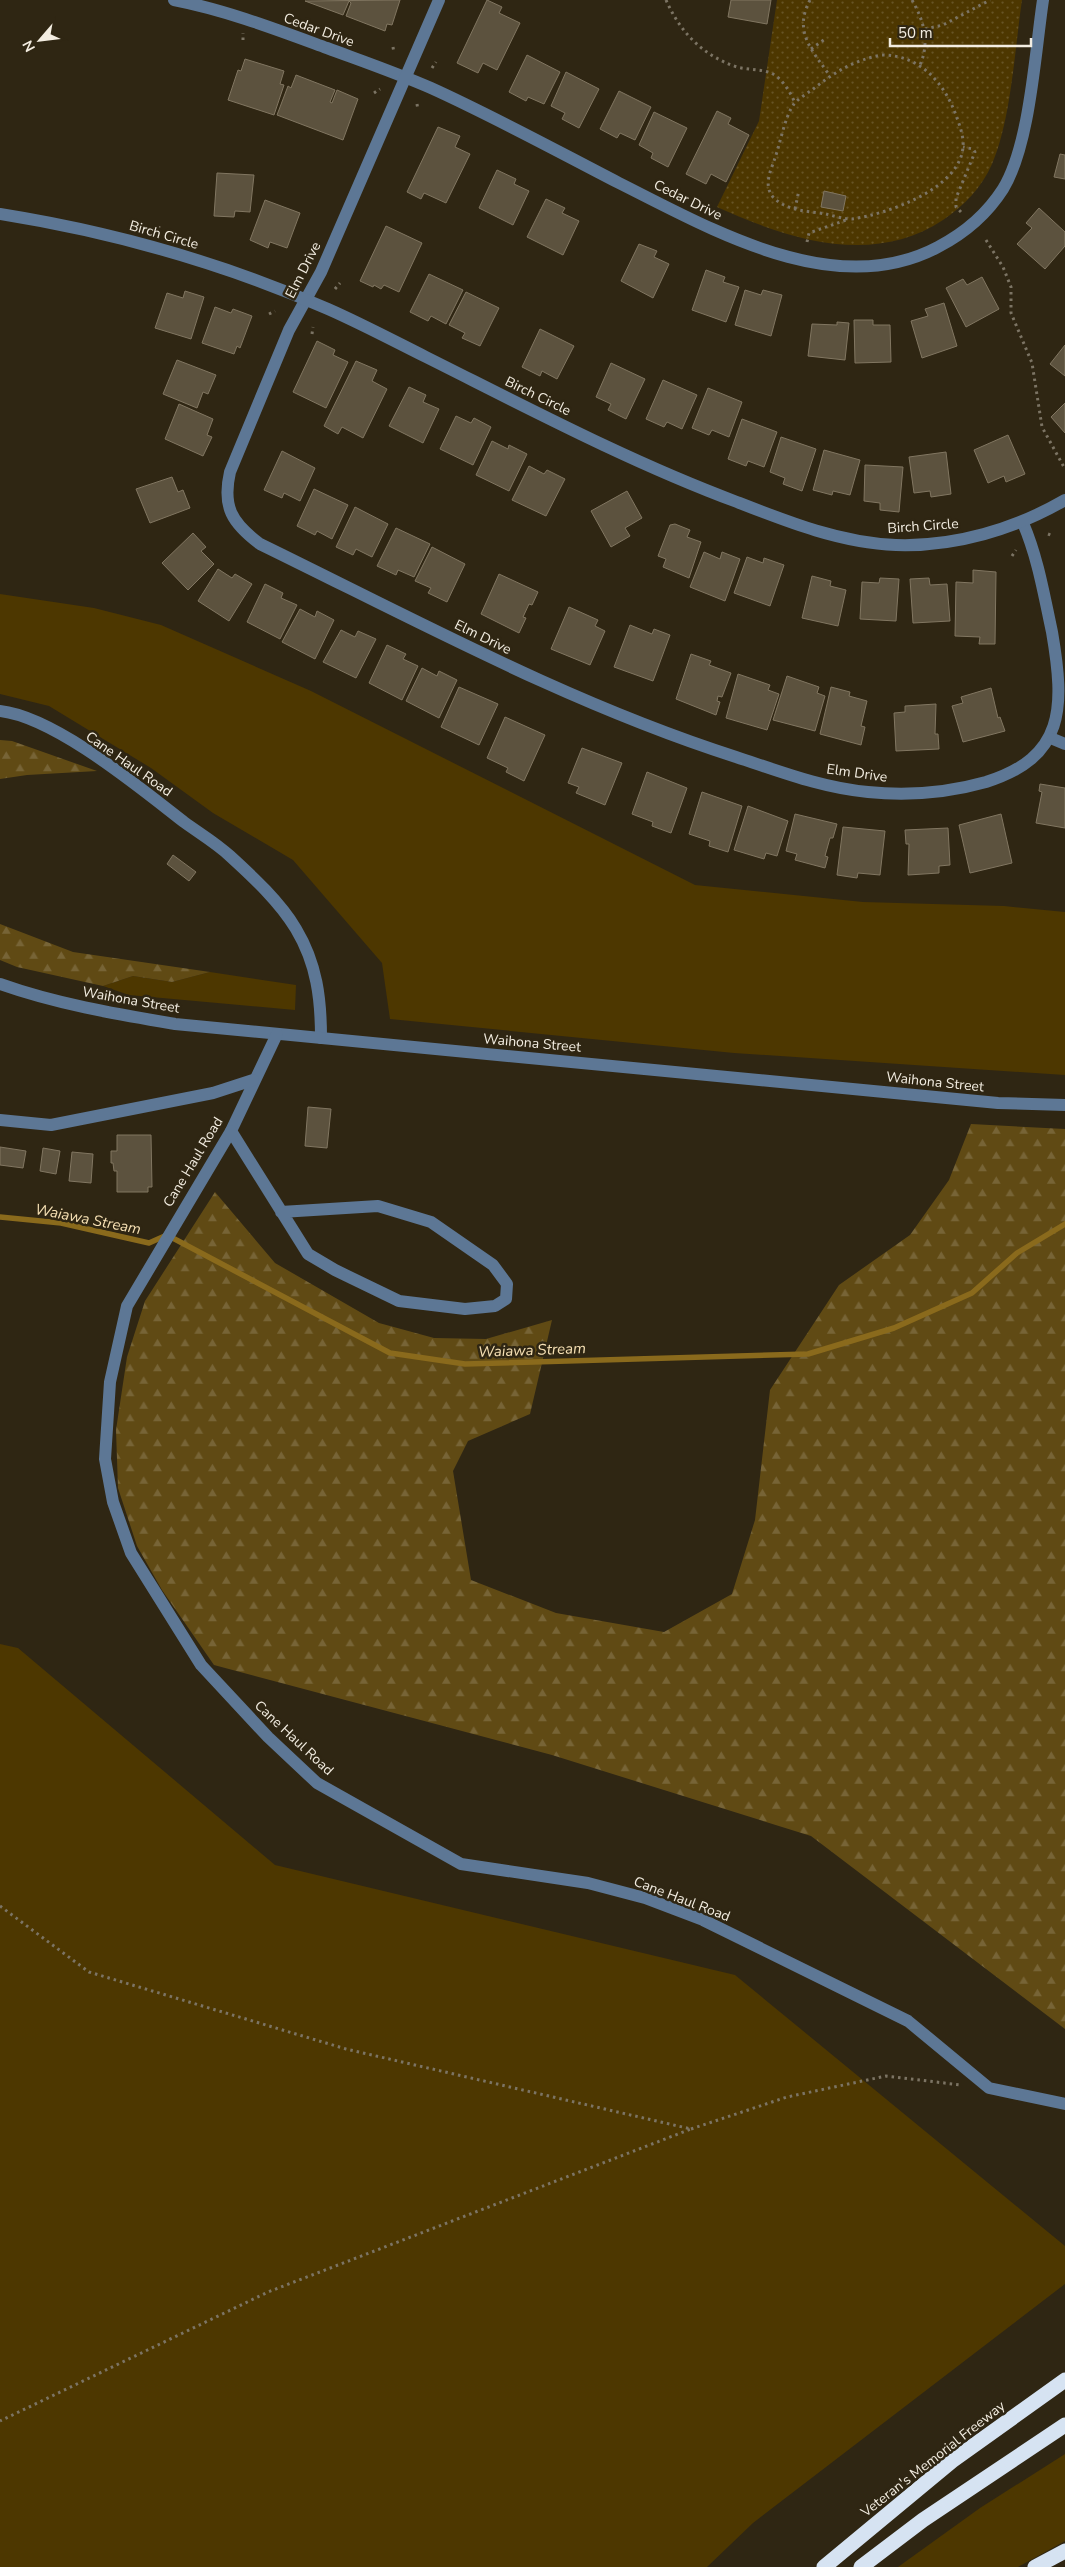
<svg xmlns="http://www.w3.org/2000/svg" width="1065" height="2567" font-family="'Nunito Sans',sans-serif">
<defs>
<pattern id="forest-firs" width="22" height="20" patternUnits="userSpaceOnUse" patternTransform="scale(1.25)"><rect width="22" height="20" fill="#604a14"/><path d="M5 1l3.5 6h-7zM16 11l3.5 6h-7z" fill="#776436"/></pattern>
<pattern id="park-dots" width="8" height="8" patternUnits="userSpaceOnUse" patternTransform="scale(1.25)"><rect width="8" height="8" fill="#4d3700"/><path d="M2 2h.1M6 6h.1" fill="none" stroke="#675425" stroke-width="1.8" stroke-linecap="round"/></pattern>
</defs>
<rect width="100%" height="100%" fill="#2f2613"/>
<g fill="#4d3700">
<path d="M0,594l94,14 67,17 150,66 384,194 168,17 141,4 61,6v163l-331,-22 -344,-34 -8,-56 -89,-103 -80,-47 -62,-45 -102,-62 -49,-12z"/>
<path d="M210,972l86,13 -1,25 -166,-15 -26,-9 30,-10 39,6z"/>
<path d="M0,1644l18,4 257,217 460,110 330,271v38l-312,239 -46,44h-707z"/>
<path d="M1065,2454v87l-47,26h-120l82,-59z"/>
</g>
<g fill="url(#forest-firs)">
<path d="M0,740l12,1 85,30 -70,4 -27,4z"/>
<path d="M0,924l73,28 137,20 -38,10 -39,-6 -30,10 -86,-19 -17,-7z"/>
<path d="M971,1124l94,5v900l-254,-193 -259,-81 -338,-90 -52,-75 -25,-44 -19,-58 -2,-58 11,-73 18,-56 70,-109 60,71 104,60 55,15 52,1 66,-19 -22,94 -62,27 -15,30 18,109 85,33 108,19 68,-38 23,-74 15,-130 69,-105 71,-50 39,-55z"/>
</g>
<path fill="url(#park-dots)" d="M777,0h245c-7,47 -11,121 -30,164 -10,23 -28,42 -49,56 -70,47 -156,19 -226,-13l42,-86z"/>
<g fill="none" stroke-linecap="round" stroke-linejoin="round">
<path stroke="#8a6a1c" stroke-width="5.5" d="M0,1217l61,6 88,20 18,-8 223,118 75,11 343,-10 86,-26 78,-35 45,-40 48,-29"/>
</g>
<g fill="#5c523e" stroke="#817661">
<path d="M400,0l-8,25 -5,-1 -2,7 -39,-15 5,-13 -2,-2 -6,14 -38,-14z"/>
<path d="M487,0l15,7 -3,6 21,10 -23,47 -14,-7 -5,10 -21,-10z"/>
<path d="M731,0h40l-4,24 -39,-7z"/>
<path d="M527,55l33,17 -16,32 -16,-7 -2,4 -17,-9z"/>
<path d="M245,59l39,12 -4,13 4,1 -10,30 -46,-15 10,-30 3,1z"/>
<path d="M566,72l33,17 -20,39 -17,-9 3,-6 -14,-7z"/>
<path d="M296,75l39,15 -5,12 2,1 5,-13 21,9 -15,41 -66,-25 11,-29 3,2z"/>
<path d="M619,91l32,16 -16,33 -15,-7 -3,5 -17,-9z"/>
<path d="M717,111l14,7 -3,6 21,11 -23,47 -15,-8 -5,10 -20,-10z"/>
<path d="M654,112l33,16 -19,39 -17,-9 2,-5 -14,-8z"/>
<path d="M438,127l22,9 -5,11 15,7 -24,49 -22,-10 -3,6 -14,-7z"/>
<path d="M1060,154l5,1v24l-11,-2z"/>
<path d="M497,170l19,9 -2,5 15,7 -16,34 -34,-17z"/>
<path d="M217,173l37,2 -4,37 -15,-1 -1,6 -20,-1z"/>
<path d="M824,191l22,5 -3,15 -22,-4z"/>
<path d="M546,199l19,9 -3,5 17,8 -16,34 -36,-18z"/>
<path d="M265,200l35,13 -13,35 -17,-6 -2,6 -18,-8z"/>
<path d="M1039,208l26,24v14l-20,23 -28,-25 15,-16 -6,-5z"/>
<path d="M386,226l36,17 -23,49 -15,-7 -3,4 -7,-4 -1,2 -13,-6z"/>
<path d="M639,244l18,7 -3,6 15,7 -16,34 -32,-17z"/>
<path d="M706,270l19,7 -2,5 16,5 -13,35 -34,-12z"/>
<path d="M429,274l34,16 -17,34 -15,-8 -3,5 -18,-9z"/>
<path d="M982,277l17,32 -33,18 -20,-39 17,-9 4,6z"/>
<path d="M745,290l16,5 2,-5 19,5 -11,41 -36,-11z"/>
<path d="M185,291l19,6 -13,42 -36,-11 12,-35 16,5z"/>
<path d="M466,292l33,16 -19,38 -18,-8 3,-5 -16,-8z"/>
<path d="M944,303l13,43 -35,12 -11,-37 17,-5 -3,-7z"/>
<path d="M215,307l16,6 2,-4 19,7 -12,32 -3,-2 -3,8 -32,-11z"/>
<path d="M854,320h19v5h17l1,37 -36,1z"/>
<path d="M837,322l12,1 -4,37 -37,-4 4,-32 25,1z"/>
<path d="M540,329l34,17 -17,33 -15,-8 -2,5 -18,-9z"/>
<path d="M317,341l18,9 -2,5 15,7 -22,46 -33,-16z"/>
<path d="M1065,345v31l-15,-12z"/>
<path d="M177,360l39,15 -8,19 -5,-2 -6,16 -34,-14z"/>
<path d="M356,361l21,9 -5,11 15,8 -24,49 -21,-11 -4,7 -14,-8z"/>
<path d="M611,363l34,16 -19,40 -18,-9 3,-6 -15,-7z"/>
<path d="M663,380l34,15 -15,34 -15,-7 -3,5 -18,-8z"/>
<path d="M409,387l17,8 -3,7 16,7 -16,34 -34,-17z"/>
<path d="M708,388l34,14 -13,35 -17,-7 -3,5 -17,-7z"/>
<path d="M1065,403v30l-14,-16z"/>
<path d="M179,404l34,15 -6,16 5,2 -9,19 -38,-17z"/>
<path d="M456,416l15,7 3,-5 17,9 -18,38 -33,-16z"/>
<path d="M742,419l35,13 -13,35 -16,-6 -2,5 -18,-7z"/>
<path d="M1008,435l17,39 -19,8 -2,-6 -16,7 -14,-33z"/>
<path d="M781,437l35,12 -14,42 -19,-7 2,-6 -15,-6z"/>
<path d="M492,441l16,8 1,-4 18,9 -18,37 -33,-16z"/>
<path d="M824,450l36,10 -10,35 -17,-4 -1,4 -19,-5z"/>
<path d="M282,451l33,17 -15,33 -16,-8 -2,5 -18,-8z"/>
<path d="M946,452l5,42 -20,3 -1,-6 -16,2 -5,-36z"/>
<path d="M865,465l38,2 -4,45 -19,-2v-7l-16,-2z"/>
<path d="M529,466l15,8 3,-4 18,9 -19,37 -34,-16z"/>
<path d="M172,477l6,15 5,-2 7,18 -40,15 -14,-34z"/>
<path d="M314,489l34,16 -16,34 -15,-8 -2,4 -18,-9z"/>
<path d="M627,491l15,27 -17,10 5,8 -19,11 -20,-36z"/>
<path d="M355,507l33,17 -16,33 -16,-8 -3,6 -17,-8z"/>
<path d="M675,524l15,6 -3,7 14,5 -12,36 -26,-11 3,-8 -8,-3 12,-31z"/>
<path d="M396,528l34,16 -16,33 -16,-7 -2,5 -19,-9z"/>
<path d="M193,533l13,14 -5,4 13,13 -26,26 -26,-27z"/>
<path d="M432,547l33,17 -18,38 -19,-9 3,-5 -16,-7z"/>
<path d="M704,552l16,7 2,-7 18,7 -15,42 -35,-14z"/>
<path d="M747,557l16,6 1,-5 20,7 -14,41 -36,-13z"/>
<path d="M218,569l14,9 3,-4 17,10 -23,37 -31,-20z"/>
<path d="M973,570l23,2 -1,72h-16l1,-7 -25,-1 1,-54 17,1z"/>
<path d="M499,574l39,18 -6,13 -3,-1 -6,13 3,1 -7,15 -38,-19z"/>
<path d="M812,576l19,5 -1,5 16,4 -8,36 -36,-8z"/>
<path d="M880,578l19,1 -3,42 -36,-2 2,-37 17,1z"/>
<path d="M929,578l1,7 17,-1 3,37 -37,2 -3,-44z"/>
<path d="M265,584l18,9 -2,5 16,7 -17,34 -33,-17z"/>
<path d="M569,607l29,13 -3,6 10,5 -15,34 -39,-16z"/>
<path d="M300,609l15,8 2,-6 17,9 -19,39 -33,-17z"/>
<path d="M630,625l22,9 2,-5 16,6 -17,46 -39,-14z"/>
<path d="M341,630l14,7 3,-6 18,8 -20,39 -33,-16z"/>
<path d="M387,645l19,9 -3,5 15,7 -16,34 -33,-17z"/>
<path d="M691,654l20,7 -2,4 22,8 -9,24 -4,-1 -1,5 3,1 -4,13 -40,-16z"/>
<path d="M422,668l15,8 2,-5 18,9 -18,38 -33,-17z"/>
<path d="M738,674l32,11 -2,5 11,4 -12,36 -41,-12z"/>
<path d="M787,676l32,11 -2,6 8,3 -10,35 -42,-11z"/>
<path d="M459,687l39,17 -19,41 -38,-18z"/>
<path d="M831,687l19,5 -1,4 18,5 -6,25 4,1 -4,18 -41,-11z"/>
<path d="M991,688l7,30 2,-1 5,14 -42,11 -11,-36 11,-3 -2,-6z"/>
<path d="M936,704l-1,30h3l1,15 -43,2 -2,-38 11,-1v-6z"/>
<path d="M505,717l40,18 -21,46 -18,-9 2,-4 -21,-10z"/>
<path d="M582,748l40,15 -17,42 -29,-12 3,-6 -11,-4z"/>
<path d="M647,772l40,16 -16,45 -19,-7 1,-4 -21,-8z"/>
<path d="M1040,784l25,4v40l-29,-5 6,-31 -3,-1z"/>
<path d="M702,792l40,14 -14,46 -19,-6 1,-5 -21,-7z"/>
<path d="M748,806l40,15 -11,35 -11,-3 -2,6 -30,-9z"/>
<path d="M795,814l42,10 -4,14h-3l-5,18 3,1 -3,11 -30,-8 2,-6 -11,-3z"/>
<path d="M1001,814l11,49 -42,10 -11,-48z"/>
<path d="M843,827l42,4 -5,44 -22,-2 -1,5 -20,-3z"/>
<path d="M948,828l2,37 -11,1v7l-31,2 1,-31h-3l-1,-14z"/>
<path d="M173,855l23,17 -7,9 -22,-17z"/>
<path d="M308,1107l23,2 -4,39 -22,-2z"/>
<path d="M117,1135h34l1,52h-4v5h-31v-21h-3l-1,-8h-2v-12h6z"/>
<path d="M0,1147l26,4 -3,17 -23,-3z"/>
<path d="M43,1148l17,3 -4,23 -16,-3z"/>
<path d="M72,1152l21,2 -2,29 -22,-2z"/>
</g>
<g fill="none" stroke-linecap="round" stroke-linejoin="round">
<g stroke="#7c7464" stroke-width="3" stroke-dasharray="2.5 4" stroke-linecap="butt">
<path d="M666,0c14,32 37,56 71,67 11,3 24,2 34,6 12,6 19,19 24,30"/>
<path d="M810,0c-17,32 2,50 20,76"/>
<path d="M912,0c12,21 18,42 8,65"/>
<path d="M925,29l18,-4 47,-25"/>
<path d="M243,40v-7"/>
<path d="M393,47l1,6"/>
<path d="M811,49l14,-10"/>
<path d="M882,55c38,0 63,28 75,63 3,8 7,20 6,29 -3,42 -76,67 -111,72 -8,0 -18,-3 -26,-5 -18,-3 -40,-3 -53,-17 -10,-12 -2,-27 2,-39 5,-14 10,-42 19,-54 4,-5 12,-10 18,-14 21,-17 42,-30 70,-35z"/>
<path d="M432,68l4,-6"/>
<path d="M374,93l6,-4"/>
<path d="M417,104l1,6"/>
<path d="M795,209l4,-19"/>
<path d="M961,212l-5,-5v-9l19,-46 -2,-3 -10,-2"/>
<path d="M158,234l1,-8"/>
<path d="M986,240l17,27 8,20v26l21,50 10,64 23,42"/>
<path d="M807,242l2,-9 40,-14"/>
<path d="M298,267v6"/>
<path d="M335,289l5,-6"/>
<path d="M269,314l6,-3"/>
<path d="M312,334l1,-7"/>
<path d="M1048,534l5,2"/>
<path d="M1012,556l4,-6"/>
<path d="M0,1906l89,66 257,77 345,80 -423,163 -268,129"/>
<path d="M691,2129l96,-32 99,-21 75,9"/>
</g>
<g stroke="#5d7795" stroke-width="12">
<path d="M174,0c52,10 104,30 153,48 35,13 70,25 104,40 64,29 126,63 188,95 92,46 216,119 319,64 25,-13 49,-33 65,-58 27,-44 32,-136 40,-189"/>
<path d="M439,0l-118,272 -32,58 -59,142c-8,35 2,51 30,72 156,76 310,160 476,213 43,14 86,31 132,35 40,4 79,1 118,-10 79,-25 79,-74 66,-150 -8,-37 -14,-74 -29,-109"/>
<path d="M0,214c113,18 223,49 328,95 34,15 66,32 98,48 102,51 204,105 311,145 51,20 104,41 159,43 59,2 119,-16 169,-45"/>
<path d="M0,711c55,6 140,77 184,111 15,11 32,21 46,34 23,21 50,46 66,73 21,35 25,70 25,109"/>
<path d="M1053,739l12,5"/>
<path d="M0,984c56,20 116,30 175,40l823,79 67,2"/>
<path d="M277,1034l-46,97 -104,175 -17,76 -5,77 8,43 18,51 70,112 67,72 49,46 144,81 127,19 57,15 58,22 205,101 81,67 76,16"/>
<path d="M0,1120l51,5 162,-32 40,-13"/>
<path d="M231,1131l77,123 27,16 64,31 66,8 30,-3 11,-7 1,-15 -14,-19 -62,-43 -53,-16 -97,6"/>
</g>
<g stroke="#d6e3f2" stroke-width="15">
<path d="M824,2567l128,-106 113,-81"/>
<path d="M861,2567l62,-47 142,-95"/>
<path d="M1035,2567l30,-16"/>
</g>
</g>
<g text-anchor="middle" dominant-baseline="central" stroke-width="5" stroke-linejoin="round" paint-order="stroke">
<g font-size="14" fill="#f3ede1" stroke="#2f2613">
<text transform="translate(319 30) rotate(20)">Cedar Drive</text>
<text transform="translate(688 200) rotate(26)">Cedar Drive</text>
<text transform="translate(164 235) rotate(16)">Birch Circle</text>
<text transform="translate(303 270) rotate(-63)">Elm Drive</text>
<text transform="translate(538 396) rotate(26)">Birch Circle</text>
<text transform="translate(923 526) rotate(-4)">Birch Circle</text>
<text transform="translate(483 637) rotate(26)">Elm Drive</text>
<text transform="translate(129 764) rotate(35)">Cane Haul Road</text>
<text transform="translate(857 773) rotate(8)">Elm Drive</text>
<text transform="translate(131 1000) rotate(10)">Waihona Street</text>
<text transform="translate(532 1043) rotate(5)">Waihona Street</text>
<text transform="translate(935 1082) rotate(6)">Waihona Street</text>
<text transform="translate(193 1162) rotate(-59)">Cane Haul Road</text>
<text transform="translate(294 1738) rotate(43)">Cane Haul Road</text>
<text transform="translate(682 1899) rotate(21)">Cane Haul Road</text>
<text transform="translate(933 2459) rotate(-38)">Veteran's Memorial Freeway</text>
</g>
<g font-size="15" font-style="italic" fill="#f6e0b4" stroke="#2f2613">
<text transform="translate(88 1219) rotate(11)">Waiawa Stream</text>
<text transform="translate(532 1350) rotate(-2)">Waiawa Stream</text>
</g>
</g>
<g transform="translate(40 40) rotate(242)" stroke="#2f2613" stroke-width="4" paint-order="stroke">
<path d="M0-4L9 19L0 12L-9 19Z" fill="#f3ede1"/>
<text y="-8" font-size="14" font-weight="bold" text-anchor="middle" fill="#f3ede1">N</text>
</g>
<path d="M890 38v8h141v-8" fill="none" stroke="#f3ede1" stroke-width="2.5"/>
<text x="898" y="38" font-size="15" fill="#f3ede1" stroke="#2f2613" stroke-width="4" paint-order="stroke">50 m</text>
</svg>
